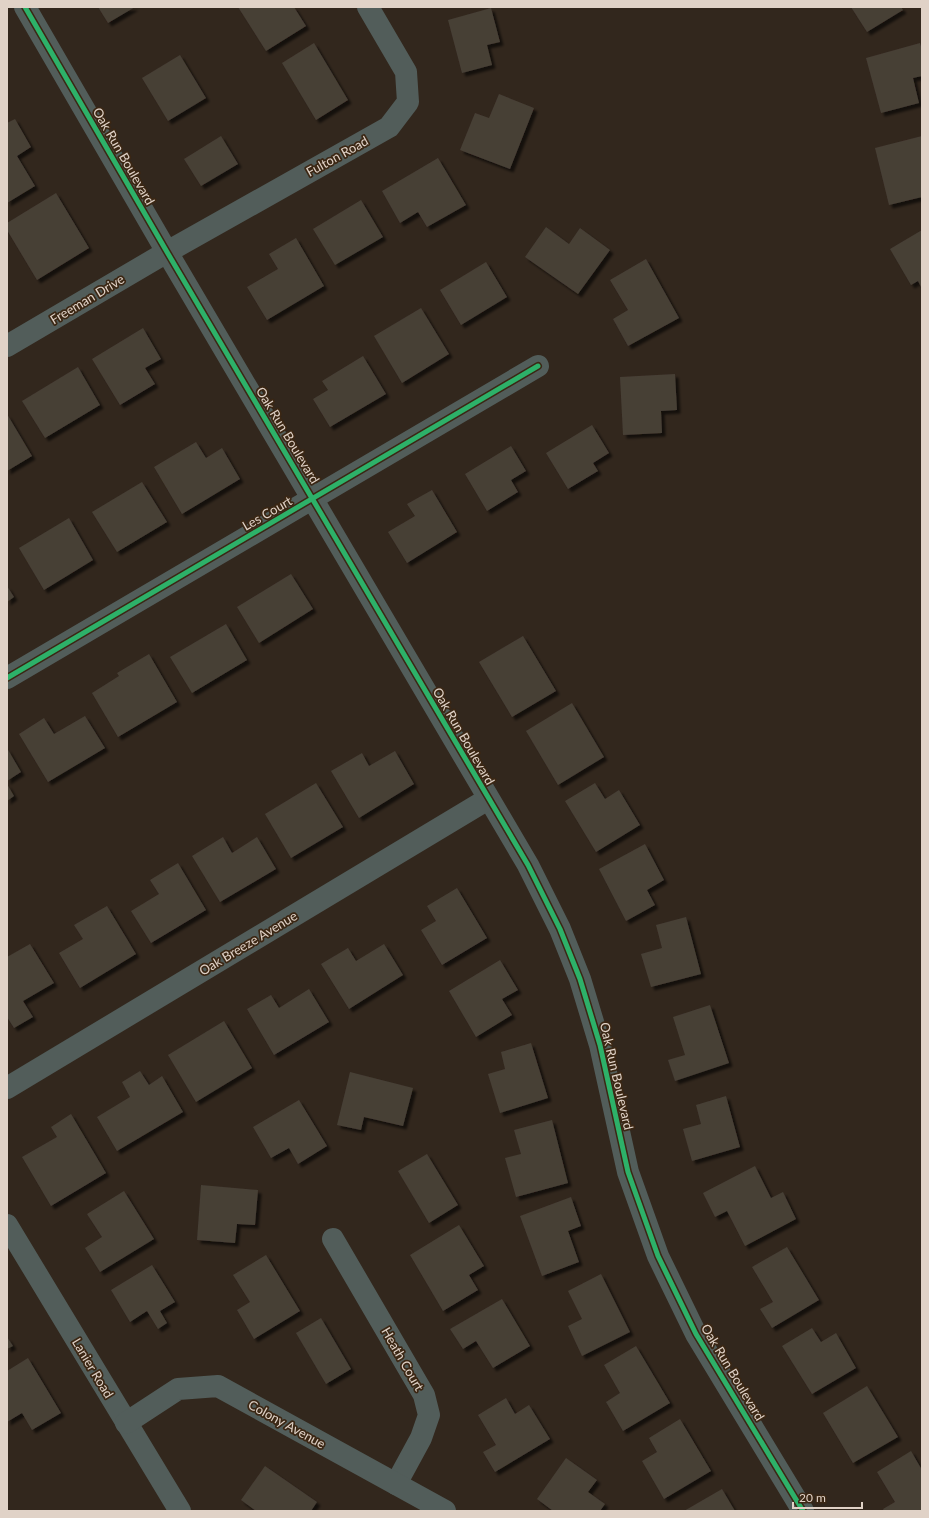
<svg xmlns="http://www.w3.org/2000/svg" width="929" height="1518" font-family="Lato,sans-serif">
<defs>
<filter id="shadow"><feDropShadow dx="3.5" dy="3.5" stdDeviation="1" flood-color="#0009"/></filter>
</defs>
<rect width="100%" height="100%" fill="#32271d"/>
<g fill="#473f36" filter="url(#shadow)">
<path d="M98,7h37l-27,16z"/>
<path d="M238,7h56l12,19 -40,25z"/>
<path d="M851,7h50l2,3 -36,22z"/>
<path d="M491,8l9,34 -13,3 5,20 -30,8 -14,-53z"/>
<path d="M314,43l34,57 -32,20 -34,-57z"/>
<path d="M920,43l2,7v26l-9,2 6,25 -38,10 -15,-55z"/>
<path d="M180,55l26,43 -38,23 -26,-43z"/>
<path d="M499,94l35,14 -24,61 -50,-19 15,-37 14,5z"/>
<path d="M15,119l16,28 -14,9 18,30 -28,17v-80z"/>
<path d="M221,136l17,28 -37,22 -17,-27z"/>
<path d="M922,136v61l-33,8 -14,-57z"/>
<path d="M438,158l28,47 -39,22 -9,-15 -18,11 -18,-32z"/>
<path d="M56,193l33,55 -52,32 -30,-50v-7z"/>
<path d="M361,200l22,37 -48,28 -22,-36z"/>
<path d="M546,227l23,17 11,-16 30,22 -32,44 -53,-37z"/>
<path d="M922,230v59l-4,-8 -7,4 -21,-36z"/>
<path d="M296,238l28,48 -57,34 -20,-33 31,-18 -9,-15z"/>
<path d="M646,259l33,59 -51,28 -15,-27 15,-9 -18,-30z"/>
<path d="M486,262l21,35 -46,28 -21,-35z"/>
<path d="M421,308l28,46 -47,29 -28,-47z"/>
<path d="M143,328l18,31 -16,9 10,16 -35,21 -28,-46z"/>
<path d="M363,356l23,38 -56,33 -17,-28 15,-9 -6,-9z"/>
<path d="M78,367l22,38 -55,33 -23,-37z"/>
<path d="M675,374l2,36 -16,1 1,22 -39,2 -3,-58z"/>
<path d="M7,414l25,42 -25,15z"/>
<path d="M592,425l17,28 -16,10 5,8 -30,18 -22,-36z"/>
<path d="M196,442l10,16 16,-10 18,31 -58,35 -28,-47z"/>
<path d="M511,446l15,25 -15,9 7,12 -31,19 -22,-37z"/>
<path d="M142,482l25,40 -50,30 -25,-40z"/>
<path d="M432,490l25,42 -50,31 -19,-31 27,-16 -8,-12z"/>
<path d="M69,518l24,42 -49,30 -25,-42z"/>
<path d="M291,574l22,35 -54,34 -22,-36z"/>
<path d="M7,586l7,11 -7,5z"/>
<path d="M226,624l21,36 -55,33 -22,-36z"/>
<path d="M523,636l33,55 -44,26 -33,-55z"/>
<path d="M149,654l28,48 -59,35 -26,-44 27,-17 -2,-3z"/>
<path d="M572,703l32,54 -46,28 -32,-54z"/>
<path d="M85,716l20,32 -57,34 -29,-48 25,-16 10,16z"/>
<path d="M7,748l14,24 -14,9z"/>
<path d="M395,751l19,33 -55,34 -28,-47 31,-18 7,13z"/>
<path d="M316,783l27,44 -52,31 -26,-44z"/>
<path d="M595,783l10,16 14,-9 21,35 -44,27 -31,-51z"/>
<path d="M7,784l7,12 -7,5z"/>
<path d="M223,837l9,16 25,-16 19,32 -56,33 -28,-46z"/>
<path d="M645,844l19,36 -17,10 8,15 -29,16 -27,-52z"/>
<path d="M178,863l28,47 -55,33 -20,-32 28,-17 -9,-14z"/>
<path d="M457,888l30,50 -45,27 -21,-35 15,-9 -9,-15z"/>
<path d="M107,906l29,48 -56,34 -21,-35 24,-14 -9,-14z"/>
<path d="M686,917l15,57 -50,13 -10,-33 21,-6 -6,-23z"/>
<path d="M30,944l24,39 -31,18 10,16 -19,11 -7,-11v-60z"/>
<path d="M384,944l19,31 -54,34 -28,-45 27,-16 8,13z"/>
<path d="M500,960l18,30 -16,9 10,16 -36,22 -27,-46z"/>
<path d="M309,989l20,33 -55,33 -27,-46 24,-14 8,13z"/>
<path d="M710,1005l19,58 -54,18 -7,-21 17,-5 -12,-38z"/>
<path d="M224,1021l28,47 -56,34 -28,-47z"/>
<path d="M531,1043l17,55 -48,15 -12,-39 17,-5 -4,-17z"/>
<path d="M140,1071l9,14 13,-9 21,36 -66,39 -20,-34 33,-20 -8,-15z"/>
<path d="M350,1072l63,16 -10,38 -39,-9 -3,13 -24,-5z"/>
<path d="M726,1096l14,51 -48,14 -9,-32 18,-5 -5,-19z"/>
<path d="M299,1100l28,46 -29,18 -9,-16 -18,10 -18,-31z"/>
<path d="M71,1114l35,59 -55,33 -29,-49 35,-20 -6,-10z"/>
<path d="M552,1120l16,63 -52,14 -11,-39 16,-4 -7,-24z"/>
<path d="M427,1154l31,51 -29,18 -31,-52z"/>
<path d="M755,1166l16,32 12,-6 13,27 -51,27 -18,-35 -12,6 -12,-24z"/>
<path d="M201,1185l57,5 -3,35 -18,-1 -2,19 -38,-3z"/>
<path d="M124,1191l30,48 -54,33 -15,-24 17,-11 -15,-23z"/>
<path d="M571,1197l10,29 -13,5 11,31 -37,14 -22,-60z"/>
<path d="M459,1225l25,41 -15,9 9,15 -35,21 -33,-56z"/>
<path d="M787,1247l32,53 -47,28 -12,-19 13,-7 -21,-35z"/>
<path d="M266,1255l34,56 -46,28 -17,-29 13,-8 -17,-27z"/>
<path d="M152,1265l23,37 -15,9 7,12 -9,6 -11,-18 -17,11 -19,-32z"/>
<path d="M601,1274l29,58 -48,24 -14,-30 14,-7 -14,-28z"/>
<path d="M502,1299l28,47 -37,22 -17,-27 -13,8 -13,-20z"/>
<path d="M321,1318l30,51 -25,15 -30,-51z"/>
<path d="M812,1328l9,14 15,-9 20,35 -44,26 -30,-48z"/>
<path d="M7,1337l6,9 -6,3z"/>
<path d="M636,1346l34,57 -47,28 -17,-29 14,-9 -16,-28z"/>
<path d="M28,1358l33,55 -29,17 -10,-17 -15,9v-51z"/>
<path d="M867,1386l31,51 -45,26 -30,-50z"/>
<path d="M506,1398l9,16 14,-9 21,34 -55,33 -12,-20 13,-7 -18,-30z"/>
<path d="M680,1419l31,52 -47,28 -22,-38 15,-9 -8,-14z"/>
<path d="M911,1451l11,19v41h-38l-1,-2 12,-7 -18,-30z"/>
<path d="M566,1458l31,22 -9,12 17,12 -5,7h-47l-16,-12z"/>
<path d="M265,1466l52,36 -6,9h-55l-15,-11z"/>
<path d="M722,1489l13,22h-51z"/>
</g>
<g fill="none" stroke-linecap="round" stroke-linejoin="round">
<g stroke="#525d5a" stroke-width="22">
<path d="M25,7l142,245 361,613 32,64 20,50 20,66 28,127 30,84 38,78 107,177"/>
<path d="M7,346l160,-94 222,-125 19,-25 -2,-30 -38,-65"/>
<path d="M7,678l531,-312"/>
<path d="M7,1088l481,-289"/>
<path d="M7,1225l173,286"/>
<path d="M333,1239l91,156 5,20 -8,23 -25,46"/>
<path d="M126,1423l52,-34 40,-3 227,125"/>
</g>
<g stroke="#3b2714" stroke-width="8">
<g id="cycleway">
<path d="M25,7l142,245 361,613 32,64 20,50 20,66 28,127 30,84 38,78 107,177"/>
<path d="M7,678l531,-312"/>
</g>
</g>
<use href="#cycleway" stroke="#2db169" stroke-width="5"/>
</g>
<g text-anchor="middle" dominant-baseline="central" stroke-width="3.5" stroke-linejoin="round" paint-order="stroke">
<g font-size="13" fill="#e0d2c7" stroke="#3b2714">
<text transform="translate(124 156) rotate(60)">Oak Run Boulevard</text>
<text transform="translate(337 156) rotate(-29)">Fulton Road</text>
<text transform="translate(87 299) rotate(-31)">Freeman Drive</text>
<text transform="translate(288 435) rotate(59)">Oak Run Boulevard</text>
<text transform="translate(267 513) rotate(-30)">Les Court</text>
<text transform="translate(464 736) rotate(60)">Oak Run Boulevard</text>
<text transform="translate(248 943) rotate(-31)">Oak Breeze Avenue</text>
<text transform="translate(617 1076) rotate(77)">Oak Run Boulevard</text>
<text transform="translate(403 1359) rotate(60)">Heath Court</text>
<text transform="translate(93 1368) rotate(59)">Lanier Road</text>
<text transform="translate(733 1372) rotate(59)">Oak Run Boulevard</text>
<text transform="translate(287 1424) rotate(29)">Colony Avenue</text>
</g>
</g>
<rect width="929" height="1518" fill="none" stroke="#e0d2c7" stroke-width="16"/>
<path d="M793 1502v6h69v-6" fill="none" stroke="#e0d2c7" stroke-width="2"/>
<text x="799" y="1502" font-size="12" fill="#e0d2c7" stroke="#3b2714" stroke-width="3" paint-order="stroke">20 m</text>
</svg>
